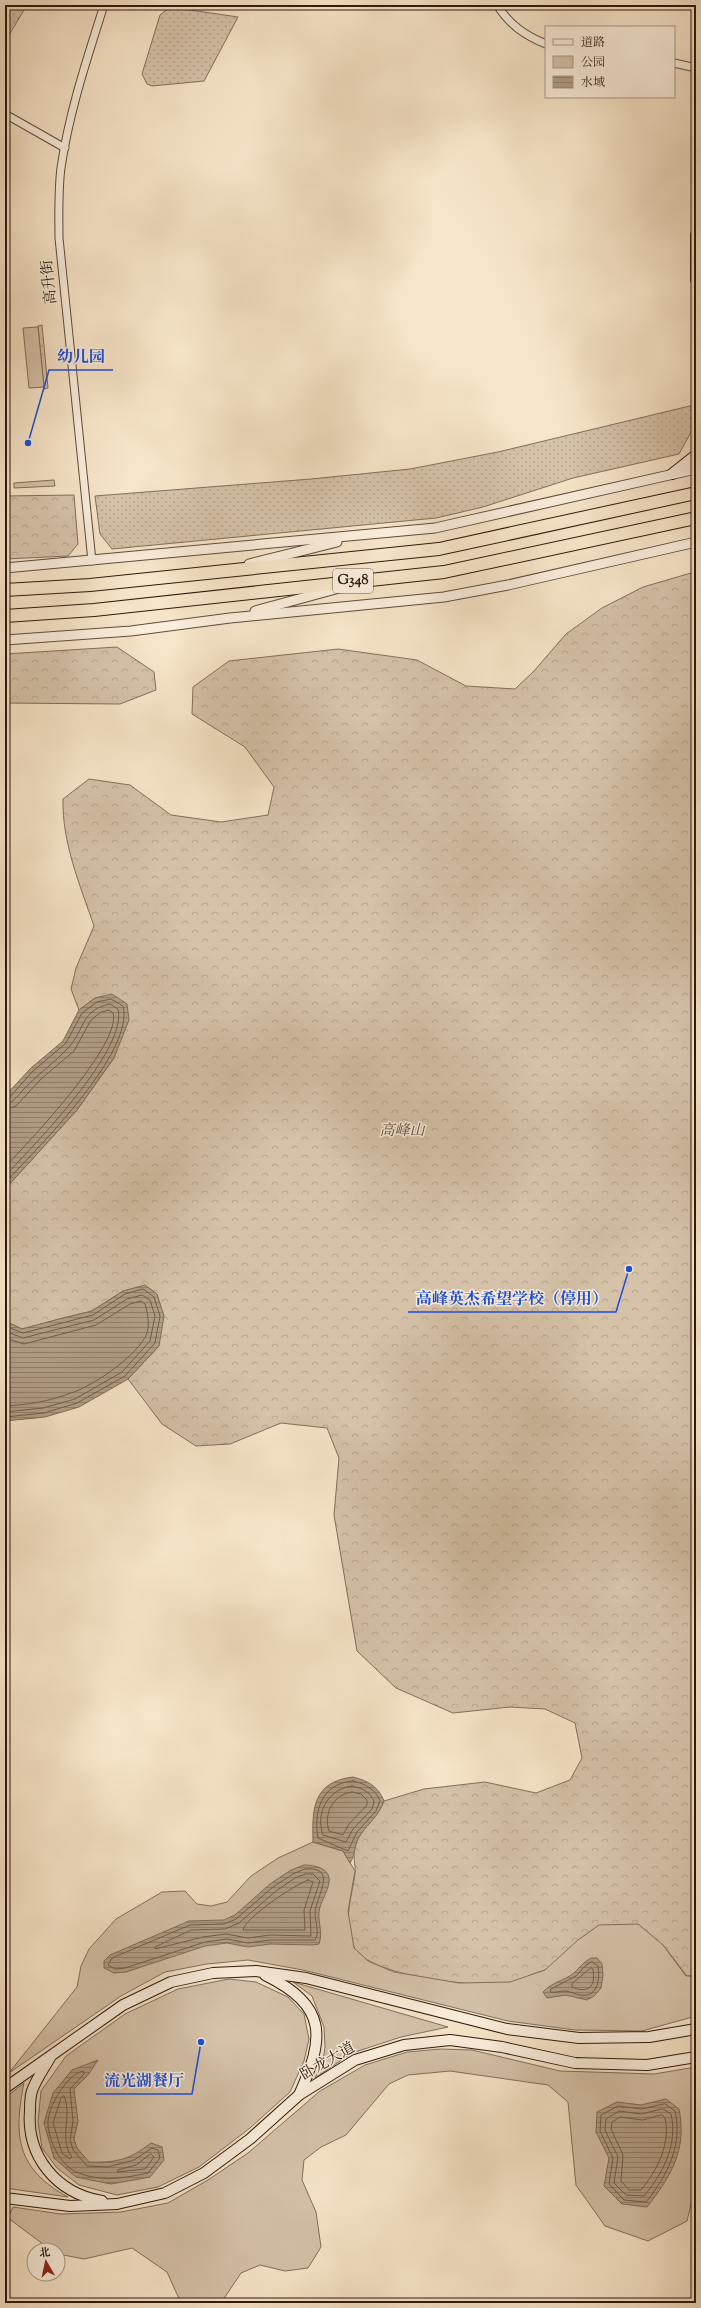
<svg xmlns="http://www.w3.org/2000/svg" width="701" height="2308" font-family="'Sorts Mill Goudy','Noto Serif SC',serif">
<defs>
<pattern id="grass-dots" width="8" height="8" patternUnits="userSpaceOnUse"><rect width="8" height="8" fill="#d5c2a9"/><path d="M2 2h.1M6 6h.1" fill="none" stroke="#b7a690" stroke-width="1.8" stroke-linecap="round"/></pattern>
<pattern id="forest-crowns" width="20" height="18" patternUnits="userSpaceOnUse"><rect width="20" height="18" fill="#d5c2a9"/><path d="M2 6a3 3 0 1 1 6 0M12 15a3 3 0 1 1 6 0" fill="none" stroke="#b7a690"/></pattern>
<pattern id="water-rules" width="6" height="5" patternUnits="userSpaceOnUse"><rect width="6" height="5" fill="#b3a088"/><path d="M0 2.5h6" fill="none" stroke="#92826d"/></pattern>
</defs>
<rect width="100%" height="100%" fill="#f7e5c9"/>
<filter id="stains"><feTurbulence type="fractalNoise" baseFrequency=".005" numOctaves="4"/><feColorMatrix values="0 0 0 0 .2 0 0 0 0 .09 0 0 0 0 .02 0 0 0 .5 -.17"/></filter>
<radialGradient id="worn" r=".72"><stop offset=".6" stop-color="#630" stop-opacity="0"/><stop offset="1" stop-color="#630" stop-opacity=".3"/></radialGradient>
<g fill="url(#grass-dots)" stroke="#826e5a">
<path d="M5,5h22l-18,30 -4,3z"/>
<path d="M170,7l68,10 -34,64 -52,5 -5,-2 -5,-10 18,-59z"/>
<path d="M42,325l6,63 -4,1 -6,-63z"/>
<path d="M694,405l2,18 -17,31 -106,24 -90,29 -47,11 -324,31 -12,-15 -5,-38 216,-17 99,-10 88,-17z"/>
</g>
<g fill="url(#forest-crowns)" stroke="#826e5a">
<path d="M74,495l4,49 -10,12 -63,3v-63z"/>
<path d="M691,573l5,1v1402h-9l-24,-31c-39,8 -79,14 -118,25 -11,3 -22,9 -34,12 -30,7 -142,-5 -157,-35 -12,-24 -2,-50 1,-74 1,-9 -3,-18 0,-27 5,-18 22,-26 29,-45l40,-12 61,-7 51,11 34,-13 12,-22 -7,-35 -30,-14 -35,-2 -57,6 -57,-25 -39,-37 -23,-136 5,-57 -12,-30 -46,-5 -51,21 -34,2 -34,-22 -34,-45 31,-33 -36,-55 -31,20 -70,18 -17,-8v-132l72,-79 37,-52 -19,-60 -16,12 -8,-21 5,-21 18,-42c-14,-41 -32,-83 -31,-127l26,-20 41,6 41,30 50,7 47,-7 6,-28 -29,-40 -53,-33 1,-27 36,-26 109,-12 79,11 49,26 49,3 19,-18 32,-37 36,-26 41,-21z"/>
<path d="M117,647l37,25 2,18 -36,14 -115,-1v-49z"/>
</g>
<g fill="#d5c2a9" stroke="#826e5a">
<path d="M38,327l6,60 -15,1 -6,-60z"/>
<path d="M54,480l1,6 -41,2v-5z"/>
<path d="M313,1842l30,9 12,20 -7,40 6,37 14,13 26,11 65,11 51,-1 35,-12 33,-30 21,-15 39,-1 25,21 23,31h10v40l-54,15 -67,-1 -67,-9 -205,-51 -55,-10 -41,4 -42,8 -44,24 -112,77 68,-86 4,-21 8,-17 27,-30 46,-27 23,-1 12,13 14,2 16,-4 24,-26 27,-18z"/>
<path d="M229,1979l27,3 32,15 16,17 5,25 -5,22 -14,31 -40,36 -51,39 -41,20 -41,8 -38,-10 -22,-17 -15,-20 -4,-26 3,-31 25,-35 59,-42 53,-25z"/>
<path d="M293,1982l155,45 -47,10 -49,16 -37,25 8,-18 2,-13 -1,-20 -12,-31z"/>
<path d="M440,2049l32,1 88,21 94,3 42,-7v116l-9,38 -39,20 -43,-15 -29,-41 -8,-83 -20,-17 -98,-14 -42,4 -19,9 -43,51 -25,12 -17,13 -2,20 14,32 5,35 -13,21 -23,3 -25,-6 -19,8 -20,30h-40l-14,-31 -35,-24 -48,11 -26,-5v-4h-7l-43,-32 5,-11 48,7 60,-2 47,-9 40,-23 40,-27 72,-62 45,-26 42,-13z"/>
<path d="M24,2083c-11,54 -7,86 44,114l-63,-9v-90z"/>
</g>
<g fill="url(#water-rules)" stroke="#7e6a56">
<path d="M112,994l15,10 2,16 -15,38 -37,52 -72,79v-93l26,-28 32,-27 16,-31 16,-12z"/>
<path d="M145,1285l12,9 7,22 -5,30 -31,33 -49,28 -34,10 -40,4v-100l17,8 37,-10 33,-8 31,-20z"/>
<path d="M353,1777c15,4 25,9 31,24 -6,16 -14,20 -23,33 -7,8 -5,20 -11,29l-7,-12 -30,-9c-1,-34 0,-60 40,-65z"/>
<path d="M304,1865c10,0 27,3 25,17 -1,10 -9,20 -10,30 -1,11 4,21 0,32l-7,1 -42,-1 -22,3 -21,-4 -22,3 -79,26 -12,1 -10,-5v-7l6,-6 79,-34 35,-1 11,-5 35,-31 21,-14z"/>
<path d="M591,1958h6l5,6 1,11 -2,13 -7,8 -7,4 -21,-5 -19,3 -4,-6c9,-10 21,-11 31,-19 6,-6 10,-11 17,-15z"/>
<path d="M98,2060l-10,15 -14,14 4,32 -4,18 3,9 12,14c27,1 40,-2 62,-19l11,4 2,13 -14,17 -39,7 -35,-7 -22,-19 -10,-35 9,-30 19,-23z"/>
<path d="M666,2099l13,10c8,40 -7,66 -32,98l-25,-3 -18,-18 5,-28 -13,-26 1,-20 20,-10 24,3z"/>
</g>
<g fill="none" stroke-linecap="round" stroke-linejoin="round">
<g stroke="#705c4a" stroke-width="1">
<path d="M5,1099l4,-1 24,-27 33,-28 16,-30 15,-11 14,-3 12,7c12,47 -87,143 -118,177"/>
<path d="M5,1104c8,-1 12,-7 17,-13 14,-16 33,-28 47,-44 16,-18 12,-37 41,-43l8,5c10,41 -85,137 -113,167"/>
<path d="M5,1110l11,-4 25,-27 33,-28 17,-31 10,-8 8,-2 4,3c9,31 -85,130 -108,154"/>
<path d="M5,1326l18,7 70,-18 32,-21 18,-5 11,8 6,19 -5,27 -30,33 -48,27 -33,10 -39,4"/>
<path d="M5,1331l18,7 71,-18 33,-21 15,-4 8,5 5,16 -5,25 -28,31 -47,27 -32,9 -38,4"/>
<path d="M5,1338l19,6 72,-19 34,-21 11,-3 4,3c3,10 6,25 -1,35 -12,20 -51,47 -73,54 -21,8 -43,12 -66,13"/>
<path d="M353,1781c13,3 22,8 27,20l-4,10 -19,21 -9,19 -30,-13c-5,-27 4,-55 35,-57z"/>
<path d="M352,1786c10,2 19,6 22,16l-2,7 -19,20 -7,13 -23,-7c-8,-22 5,-46 29,-49z"/>
<path d="M352,1792l9,2 6,6v5l-18,19 -6,11 -14,-4c-6,-18 5,-37 23,-39z"/>
<path d="M305,1869c34,-3 11,27 10,44 0,9 5,20 0,27h-45l-22,3 -21,-4 -22,3 -80,26 -10,1 -7,-4 4,-7 78,-33 34,-1 12,-5 37,-32 20,-13z"/>
<path d="M306,1874h7l7,7 -10,30 1,25 -41,-1 -22,3 -22,-4 -23,3 -48,12v-2l36,-17 34,-1 14,-6 37,-32 19,-13z"/>
<path d="M308,1880l5,2 -9,28 1,20h-62c2,-12 51,-45 65,-50z"/>
<path d="M592,1962l6,4c2,12 0,32 -17,29 -6,0 -10,-4 -16,-4 -5,0 -10,2 -15,1l1,-3 25,-13 9,-10z"/>
<path d="M591,1968l2,1c3,18 -5,25 -21,18v-3z"/>
<path d="M83,2071l1,3 -14,15 3,32 -3,19 3,10 14,16 21,1 26,-7 18,-12 6,2 2,8 -12,15c-23,5 -47,9 -69,0 -18,-6 -30,-31 -31,-49 -1,-16 19,-50 35,-53z"/>
<path d="M64,2096c9,20 -6,42 8,61l-2,2 -8,-6 -9,-30 8,-25z"/>
<path d="M665,2104l10,7c8,34 -8,65 -29,91l-22,-2 -15,-16 4,-26 -13,-27 1,-16 17,-9 23,3z"/>
<path d="M663,2109l8,5c7,31 -8,59 -27,82l-18,-1 -12,-12 4,-26 -13,-27 1,-11 13,-8 22,3z"/>
<path d="M662,2115l3,3c6,25 -8,53 -24,72h-12l-8,-9 2,-26 -12,-26 1,-7 8,-5 22,3z"/>
<path d="M151,2154l3,3 -9,12 -28,3 1,-2 18,-5z"/>
</g>
<g stroke="#604c3a" stroke-width="9">
<g id="minor">
<path d="M497,5c13,20 27,30 49,39"/>
<path d="M674,63l22,5"/>
<path d="M5,114l60,34"/>
<path d="M92,561l-33,-323c0,-23 -1,-47 2,-70 8,-56 26,-109 43,-163"/>
</g>
</g>
<g stroke="#604c3a" stroke-width="11">
<g id="tertiary">
<path d="M249,564l88,-22"/>
<path d="M5,568l430,-40 261,-59"/>
<path d="M255,611l88,-24"/>
<path d="M5,640l126,-9 99,-13 214,-21 64,-12 188,-43"/>
</g>
</g>
<g stroke="#2e190b" stroke-width="12">
<g id="secondary">
<path d="M696,235v45"/>
<path d="M672,474l24,-19"/>
<path d="M265,1975c63,31 60,62 34,120"/>
<path d="M51,2056c-6,11 -15,23 -19,35 -2,6 -2,13 -2,19 -4,46 26,83 72,91"/>
<path d="M5,2088l118,-83 48,-23 42,-9 43,-2 50,7 201,51 72,9 70,-1 47,-8"/>
<path d="M5,2198l65,8 47,-2 48,-11 39,-20 46,-34 49,-44 56,-35 49,-15 46,-5 52,7 73,16 72,2 49,-8"/>
</g>
</g>
<g stroke="#2e190b" stroke-width="14">
<g id="trunk">
<path d="M5,590l85,-5 349,-36 257,-56"/>
<path d="M5,616l89,-6 350,-38 252,-54"/>
</g>
</g>
<use href="#minor" stroke="#faeedc" stroke-width="7"/>
<use href="#tertiary" stroke="#faeedc" stroke-width="9"/>
<use href="#secondary" stroke="#faeedc" stroke-width="10"/>
<use href="#trunk" stroke="#f7e5c9" stroke-width="12"/>
</g>
<g text-anchor="middle" dominant-baseline="central" stroke-width="3" stroke-linejoin="round" paint-order="stroke">
<rect fill="#faeedc" stroke="#6b594a" stroke-width="1" x="333" y="569" width="40" height="24" rx="3"/>
<g font-size="14" font-weight="bold" fill="#2e190b">
<text x="353" y="581">G348</text>
</g>
<g font-size="15" fill="#2e190b" stroke="#faeedc">
<text transform="translate(50 282) rotate(-96)">高升街</text>
<text transform="translate(328 2062) rotate(-30)">卧龙大道</text>
</g>
<g font-size="15" font-style="italic" fill="#604c3a" stroke="#faeedc">
<text x="402" y="1131">高峰山</text>
</g>
</g>
<path fill="none" stroke="#1d4ed8" stroke-width="1.5" d="M28 443L49 370H113M629 1269L616 1312H408M201 2042L192 2094H96"/>
<g fill="#1d4ed8" stroke="#faeedc" stroke-width="1.5">
<circle cx="28" cy="443" r="4"/>
<circle cx="629" cy="1269" r="4"/>
<circle cx="201" cy="2042" r="4"/>
</g>
<g font-size="16" text-anchor="middle" font-weight="bold" fill="#1d4ed8" stroke="#faeedc" stroke-width="3" stroke-linejoin="round" paint-order="stroke">
<text x="81" y="362">幼儿园</text>
<text x="512" y="1304">高峰英杰希望学校（停用）</text>
<text x="144" y="2086">流光湖餐厅</text>
</g>
<rect width="701" height="2308" fill="none" stroke="#f7e5c9" stroke-width="20"/>
<rect x="6" y="6" width="689" height="2296" fill="none" stroke="#2e190b" stroke-width="2"/>
<rect x="10" y="10" width="681" height="2288" fill="none" stroke="#2e190b"/>
<rect x="545" y="26" width="130" height="72" fill="#faeedc" stroke="#a89988"/>
<rect x="553" y="39" width="20" height="6" fill="#faeedc" stroke="#a89988"/>
<text x="581" y="46" font-size="12" fill="#2e190b">道路</text>
<rect x="553" y="56" width="20" height="12" fill="#d5c2a9" stroke="#a89988"/>
<text x="581" y="66" font-size="12" fill="#2e190b">公园</text>
<rect x="553" y="76" width="20" height="12" fill="url(#water-rules)" stroke="#a89988"/>
<text x="581" y="86" font-size="12" fill="#2e190b">水域</text>
<g transform="translate(46 2262) rotate(351)"><circle r="19" fill="#faeedc" stroke="#a89988"/>
<path d="M0-3L7 15L0 10L-7 15Z" fill="#8f2418"/>
<text y="-6" font-size="11" font-weight="bold" text-anchor="middle" fill="#2e190b">北</text>
</g>
<rect width="100%" height="100%" filter="url(#stains)"/>
<rect width="100%" height="100%" fill="url(#worn)"/>
</svg>
